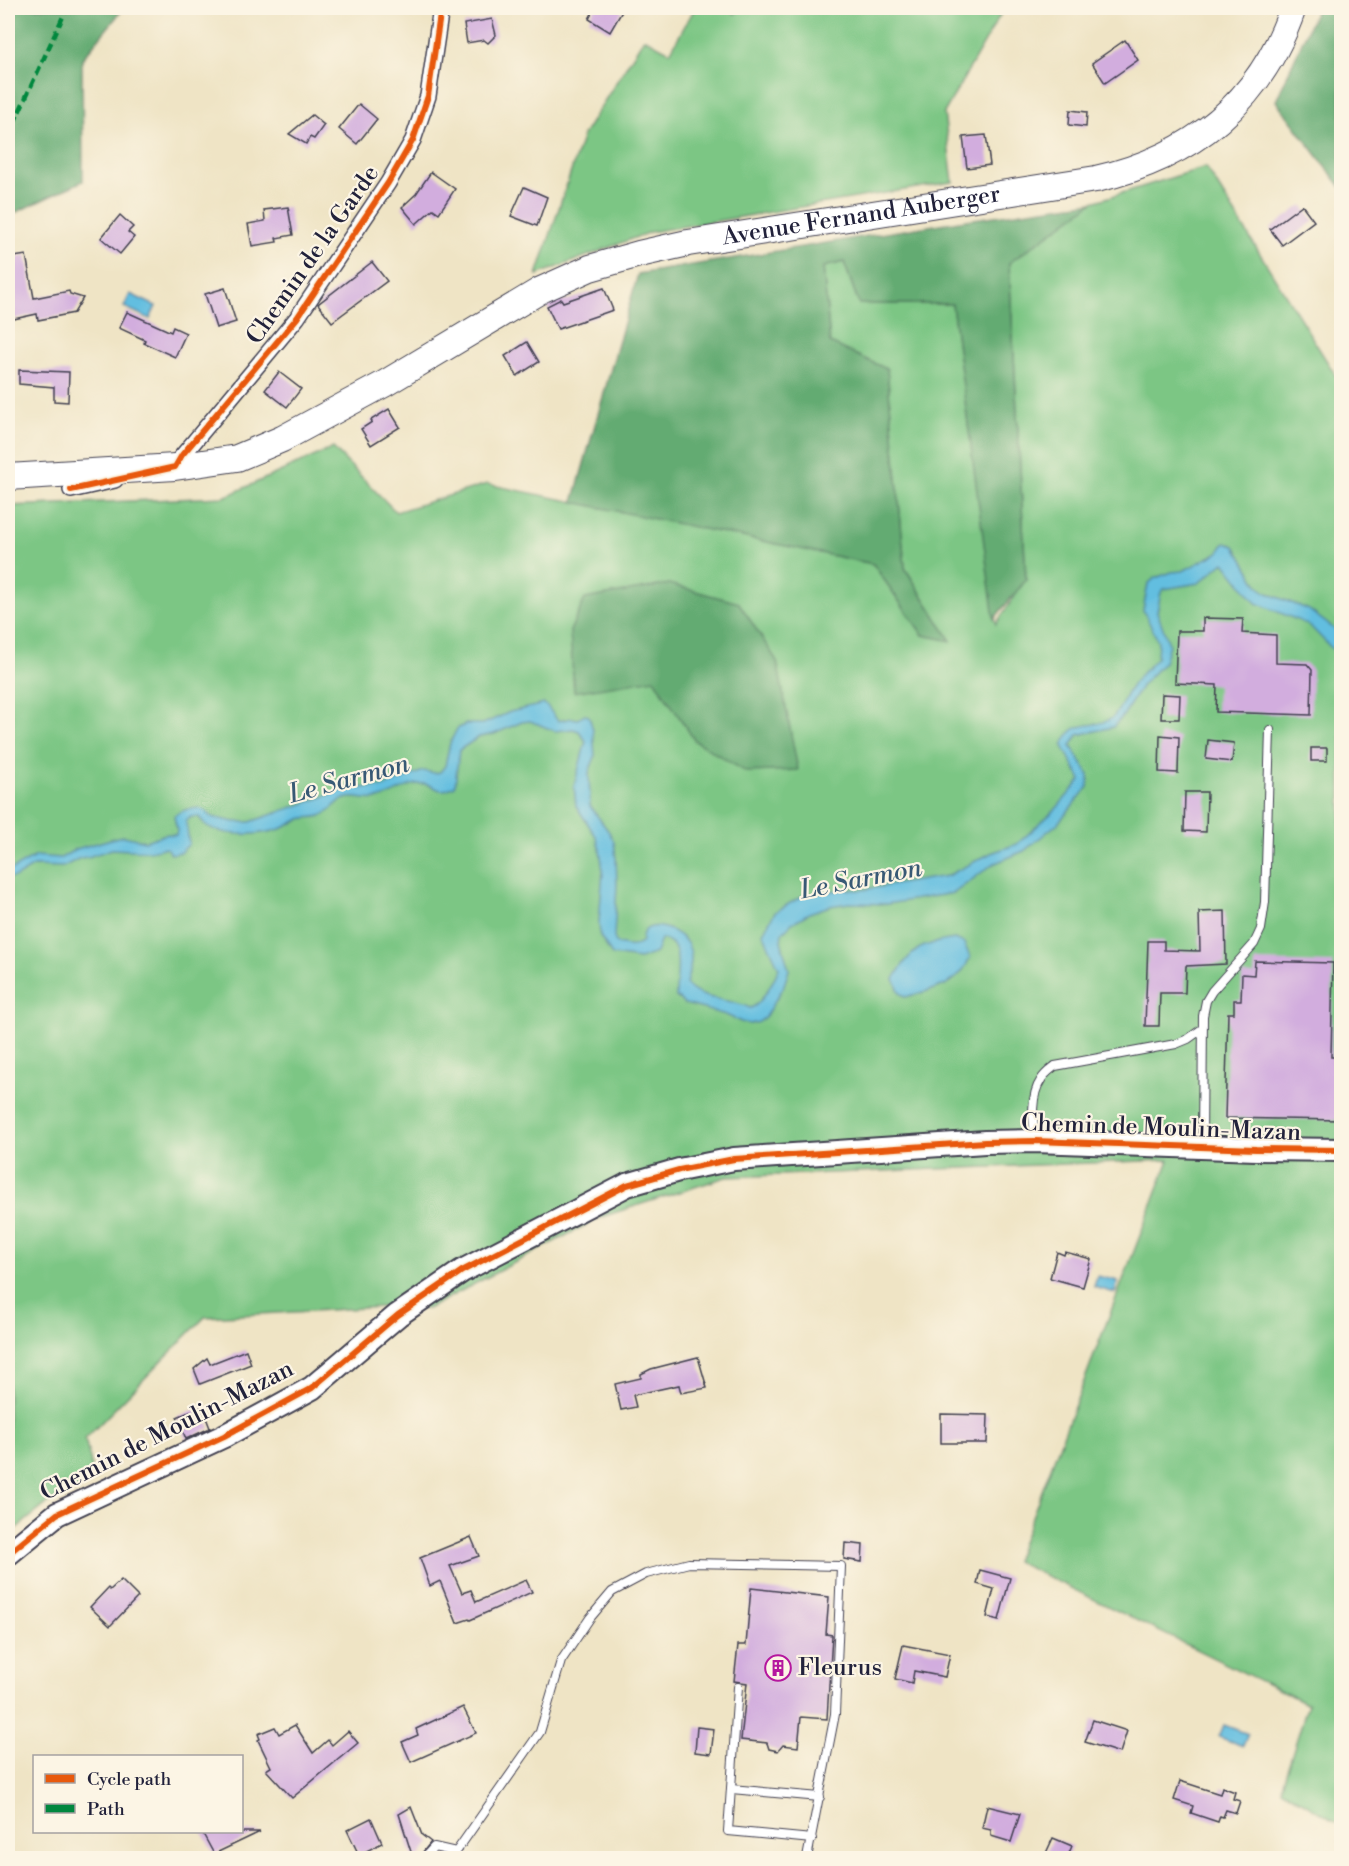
<svg xmlns="http://www.w3.org/2000/svg" width="1349" height="1866" font-family="'Libre Bodoni',serif">
<rect width="100%" height="100%" fill="#fcf5e5"/>
<filter id="ink" filterUnits="userSpaceOnUse"><feTurbulence type="fractalNoise" baseFrequency=".0167" numOctaves="2"/><feDisplacementMap in="SourceGraphic" scale="12" xChannelSelector="R" yChannelSelector="G"/><feConvolveMatrix kernelMatrix="1 2 1 2 8 2 1 2 1" color-interpolation-filters="sRGB"/></filter>
<filter id="wash" filterUnits="userSpaceOnUse"><feTurbulence type="fractalNoise" baseFrequency=".008" numOctaves="4" result="noise"/><feDisplacementMap in="SourceGraphic" scale="24" xChannelSelector="R" yChannelSelector="G"/><feGaussianBlur stdDeviation="1.35" result="paint"/><feColorMatrix in="noise" values="0 0 0 0 0 0 0 0 0 0 0 0 0 0 0 0 0 1.4 0 .05"/><feComposite in="paint" operator="in"/></filter>
<g filter="url(#wash)">
<rect width="100%" height="100%" fill="#efe4c5"/>
<g fill="#7bc684" stroke="#4e7460" stroke-width="1.5">
<path d="M695,8h32l8,6 4,-6h265l-60,105 9,69 -303,50 -113,43 46,-140 61,-97 26,14z"/>
<path d="M1206,167l130,209h5v1449l-60,-36 27,-85 -293,-143 154,-401 -443,17 -125,40 -174,92 -45,-2 -177,10 -120,122 10,40 -47,24 -40,32v-1029l216,-9 109,-49 63,64 91,-28 387,80 49,71 27,5 -45,-72 -18,-198 -57,-27 -7,-76 21,-5 15,42h93l44,320 30,-45 -17,-316 84,-61z"/>
</g>
<g fill="#64ab72" stroke="#436656" stroke-width="1.5">
<path d="M8,8h116l-42,51 1,122 -75,35z"/>
<path d="M1317,8h10l14,7v172l-65,-86z"/>
<path d="M1093,202l-84,61 17,317 -32,39 -42,-315h-93l-15,-42 -21,5 7,76 57,26 18,199 46,73 -28,-6 -50,-71 -300,-62 65,-228 321,-53z"/>
<path d="M669,584l70,19 38,58 21,109 -52,2 -51,-31 -41,-62 -80,13 -4,-61 15,-32z"/>
</g>
<g fill="#62bee0" stroke="#42708e" stroke-width="1.5">
<path d="M130,294l26,12 -6,13 -26,-12z"/>
<path d="M1225,543l10,3 23,39 7,7 44,18 32,24v24l-30,-31 -11,-6 -44,-18 -32,-41 -25,21 -35,6 -3,3 -4,20 12,32 -5,18 -22,23 -19,31 -10,11 -35,8 -7,11 18,29 -1,12 -30,36 -34,28 -31,13 -39,29 -67,11 -38,-1 -19,3 -21,7 -17,10 -10,10 -1,8 8,29 -6,18 -18,29 -6,5 -9,2 -9,-2 -15,-7 -41,-11 -9,-7c-1,-15 10,-57 -15,-58l-5,14 -16,6 -28,-4 -12,-19 -1,-14 4,-51 -3,-21 -4,-14 -20,-30 -2,-20 12,-45 -7,-10 -6,-2 -18,2 -25,-10 -8,1 -28,12 -15,3 -20,13 -4,36c-19,9 -15,1 -30,-2 -15,-3 -33,13 -48,15 -8,2 -18,-2 -27,-1 -12,0 -17,12 -27,17 -6,3 -15,2 -22,4 -8,3 -14,8 -21,10 -20,7 -70,10 -81,-12h-8l-5,3 3,24 -8,8 -10,2 -3,-5 -5,-1 -13,3 -38,-2 -24,8 -8,1 -17,9 -29,-1 -18,11 -8,1v-9h5l23,-13 25,2 15,-9 42,-12 6,-1 21,5 21,-7 10,1 1,-5 -3,-14c11,-8 30,-13 37,1l24,5h15l99,-34 34,-1 40,-16 12,2 5,-1 5,-6 5,-23 7,-14 9,-5h17l27,-12 34,-8 3,2 11,15 14,-3 6,1 6,-5 5,2 4,14 2,27 -6,15 1,34 19,26 5,10 2,16 1,26 -3,53 2,6c8,3 19,6 26,-1 -2,-28 40,-13 47,5 5,11 0,25 -3,37 14,18 46,14 64,24 11,-2 25,-30 29,-40l-16,-35 12,-21 27,-16 42,-7 17,1 86,-14 44,-23 26,-9 39,-35 25,-29 -18,-34c9,-30 31,-15 49,-28 8,-7 11,-19 17,-28 7,-12 18,-22 28,-32l1,-17 -15,-31 5,-26 7,-6 17,-6 11,-1 36,-19z"/>
<path d="M955,939l9,4 6,14c-12,31 -35,31 -64,40l-6,-4 -6,-14c17,-31 27,-35 61,-40z"/>
<path d="M1097,1276l21,5 -3,12 -21,-6z"/>
<path d="M1224,1725l24,9 -5,12 -24,-9z"/>
</g>
<g id="blocks">
<g fill="#d2adde">
<path d="M595,8h29l-14,24 -21,-13z"/>
<path d="M492,19l4,16 -8,8 -4,-3 -17,3 -3,-19z"/>
<path d="M1125,40l13,20 -33,23 -13,-20z"/>
<path d="M359,104l18,15 -20,25 -18,-15z"/>
<path d="M1070,110l17,2 -1,15 -17,-2z"/>
<path d="M312,115l12,10 -10,14 -4,-2 -4,7 -17,-10z"/>
<path d="M986,135l4,30 -23,3 -4,-31z"/>
<path d="M431,172l24,17 -16,24 -6,-4 -17,15 -14,-17 14,-13z"/>
<path d="M524,187l23,10 -10,29 -26,-10z"/>
<path d="M1302,205l12,16 -32,24 -12,-16z"/>
<path d="M288,207l5,28 -17,3 1,4 -25,4 -4,-22 17,-3 -1,-11z"/>
<path d="M120,215l13,12 -5,5 6,5 -14,17 -19,-16z"/>
<path d="M26,255l8,43 35,-7 1,3 13,4 -9,15 -36,7 -1,-6 -28,6 -1,-16 5,-1 -5,-32v-13z"/>
<path d="M372,262l15,19 -55,41 -14,-18z"/>
<path d="M225,288l11,34 -20,6 -11,-34z"/>
<path d="M604,288l9,22 -55,19 -11,-23 14,-7 2,3z"/>
<path d="M127,312l44,20 2,-5 13,6 -11,24 -31,-14 1,-3 -26,-12z"/>
<path d="M527,342l12,20 -22,14 -12,-20z"/>
<path d="M19,370l50,2 -1,30 -14,-1v-14l-35,-3z"/>
<path d="M279,372l22,17 -14,18 -22,-17z"/>
<path d="M389,409l11,18 -29,18 -10,-16 11,-7 -1,-2z"/>
<path d="M1203,618l40,1 -1,14 34,2v28l31,1 5,6 -1,45 -95,-3 1,-27 -42,-2 2,-52h26z"/>
<path d="M1162,694l18,1 -1,24h-18z"/>
<path d="M1160,735l19,2 -1,36 -19,-1z"/>
<path d="M1208,740l26,3 -2,19 -26,-3z"/>
<rect x="1311" y="748" width="16" height="13"/>
<path d="M1185,792h22l-1,40 -22,-1z"/>
<path d="M1225,911l1,53 -40,2 -1,27h-25l-1,33h-14l3,-85h16v9l36,1 -1,-39z"/>
<path d="M1255,961l78,2 -2,94h6l-1,32h5v31l-116,-2 3,-105h6v-13h7l1,-26 12,1z"/>
<path d="M1057,1252l7,3 1,-3 26,7 -8,28 -33,-9z"/>
<path d="M246,1350l5,14 -51,20 -6,-15 13,-11 3,6z"/>
<path d="M698,1357l9,31 -26,5 -2,-8 -46,10 3,12 -15,3 -6,-26 26,-6v-4l10,-5z"/>
<path d="M202,1407l8,21 -24,11 -9,-22z"/>
<path d="M941,1414l47,1 -1,28h-46z"/>
<path d="M471,1537l8,19 -29,10 12,27 9,-3 5,12 50,-22 6,12 -62,28 -1,-1 -12,4 -17,-42 -10,5 -10,-28z"/>
<path d="M845,1543l18,2 -1,17 -18,-3z"/>
<path d="M980,1570l30,8 -11,42 -12,-3 7,-28 -17,-5z"/>
<path d="M121,1580l17,17 -28,29 -20,-19 18,-19 2,2z"/>
<path d="M751,1588l78,9 -3,37 6,1 -5,84 -26,-2 -3,30 -15,-2 -5,6 -9,-2 -2,-6 -26,-3 6,-57 -13,-2 4,-36h8z"/>
<path d="M903,1645l47,9 -5,23 -31,-6 -2,12 -17,-4z"/>
<path d="M463,1707l13,26 -65,29 -9,-20 16,-7 -2,-6z"/>
<path d="M1093,1720l34,11 -7,22 -35,-11z"/>
<path d="M295,1725l18,28 15,-13 4,5 16,-14 10,12 -66,55 -26,-28 5,-3 -13,-27 2,-1 -2,-5 17,-7 4,7z"/>
<path d="M697,1727l17,2 -3,25 -16,-2z"/>
<path d="M1180,1781l40,13 2,-7 13,5 -2,7 7,2 -4,12 -10,-3 -3,7 -3,-1 -2,6 -27,-9 2,-7 -19,-6z"/>
<path d="M987,1806l33,8 -9,28 -20,-6v-6l-9,-2z"/>
<path d="M411,1807l11,28 9,7 -13,16 -6,-3 -13,-41z"/>
<path d="M371,1818l11,25 -23,12 -12,-25z"/>
<path d="M202,1832h58l-46,22z"/>
<path d="M1053,1838l19,8 -5,12h-8l-13,-5z"/>
</g>
</g>
</g>
<g filter="url(#ink)">
<use href="#blocks" fill-opacity="0" stroke="#413f50" stroke-width="1.5"/>
<g fill="none" stroke-linecap="round" stroke-linejoin="round">
<g stroke="#413f50" stroke-width="10">
<g id="lane">
<path d="M1035,1139c-2,-18 -5,-43 6,-59 3,-6 9,-10 14,-14l121,-22 12,-5 14,-10"/>
<path d="M1202,1144l1,-128 3,-15 6,-10 42,-47 7,-15 4,-27 5,-172"/>
<path d="M738,1687l-10,144 84,8"/>
<path d="M731,1789l89,8"/>
<path d="M424,1858l10,-11 22,5 84,-120 21,-71 29,-43 22,-26 34,-18 43,-11 152,3 -6,148 -28,144"/>
</g>
</g>
<g stroke="#413f50" stroke-width="18">
<g id="street">
<path d="M173,467l124,-149 91,-135 25,-43 15,-44 13,-88"/>
<path d="M71,490l44,-10"/>
</g>
</g>
<g stroke="#413f50" stroke-width="26">
<path id="secondary" d="M8,1554l49,-40 167,-78 88,-48 86,-73 64,-44 165,-86 52,-15 55,-11 251,-17 50,-1 221,8 86,1"/>
</g>
<g stroke="#413f50" stroke-width="28">
<g id="primary">
<path id="s1" d="M8,477l167,-10 62,-9 45,-19 102,-55 157,-94 49,-22 49,-14 49,-11 408,-64c96,-22 165,-77 197,-171"/>
</g>
</g>
<use href="#lane" stroke="#fff" stroke-width="8"/>
<use href="#street" stroke="#fff" stroke-width="15"/>
<use href="#secondary" stroke="#fff" stroke-width="22"/>
<use href="#primary" stroke="#fff" stroke-width="26"/>
<path stroke="#00873e" stroke-width="4.5" stroke-dasharray="9 4.5" stroke-linecap="butt" d="M8,136l59,-128"/>
<g stroke="#fcf5e5" stroke-width="10">
<g id="cycleway">
<path d="M71,490l104,-23 7,-12 115,-137 91,-135 25,-43 15,-44 13,-88"/>
<path d="M8,1554l49,-40 167,-78 88,-48 86,-73 64,-44 165,-86 52,-15 55,-11 251,-17 50,-1 221,8 86,1"/>
</g>
</g>
<use href="#cycleway" stroke="#e8590c" stroke-width="6"/>
</g>
</g>
<defs>
<g id="building-ring" transform="scale(1.35)"><circle r="9.5" fill="#fcf5e5" stroke="#b5179e" stroke-width="1.5"/><path d="M-4-6H4V6H1V3H-1V6H-4ZM-2.5-4.3h1.7v1.8h-1.7ZM.8-4.3h1.7v1.8H.8ZM-2.5-1h1.7V.8h-1.7ZM.8-1h1.7V.8H.8Z" fill="#b5179e"/></g>
</defs>
<g fill-rule="evenodd">
<use href="#building-ring" x="778" y="1668"/>
</g>
<g text-anchor="middle" dominant-baseline="central" stroke-width="4.5" stroke-linejoin="round" paint-order="stroke">
<g font-size="24" fill="#22223b" stroke="#fcf5e5">
<text stroke="none"><textPath href="#s1" startOffset="908">Avenue Fernand Auberger</textPath></text>
<text transform="translate(313 255) rotate(-55)">Chemin de la Garde</text>
<text transform="translate(1161 1128) rotate(2)">Chemin de Moulin-Mazan</text>
<text transform="translate(167 1431) rotate(-27)">Chemin de Moulin-Mazan</text>
</g>
<g font-size="24" fill="#22223b" stroke="#fcf5e5" text-anchor="start">
<text x="798" y="1668">Fleurus</text>
</g>
<g font-size="26" font-style="italic" fill="#385975" stroke="#fcf5e5">
<text transform="translate(349 779) rotate(-15)">Le Sarmon</text>
<text transform="translate(861 879) rotate(-11)">Le Sarmon</text>
</g>
</g>
<rect width="1349" height="1866" fill="none" stroke="#fcf5e5" stroke-width="30"/>
<rect x="33" y="1755" width="210" height="78" fill="#fcf5e5" stroke="#a5a1a1" stroke-width="1.5"/>
<rect x="45" y="1774" width="30" height="9" fill="#e8590c" stroke="#a5a1a1" stroke-width="1.5"/>
<text x="87" y="1785" font-size="18" fill="#22223b">Cycle path</text>
<rect x="45" y="1804" width="30" height="9" fill="#00873e" stroke="#a5a1a1" stroke-width="1.5"/>
<text x="87" y="1815" font-size="18" fill="#22223b">Path</text>
</svg>
